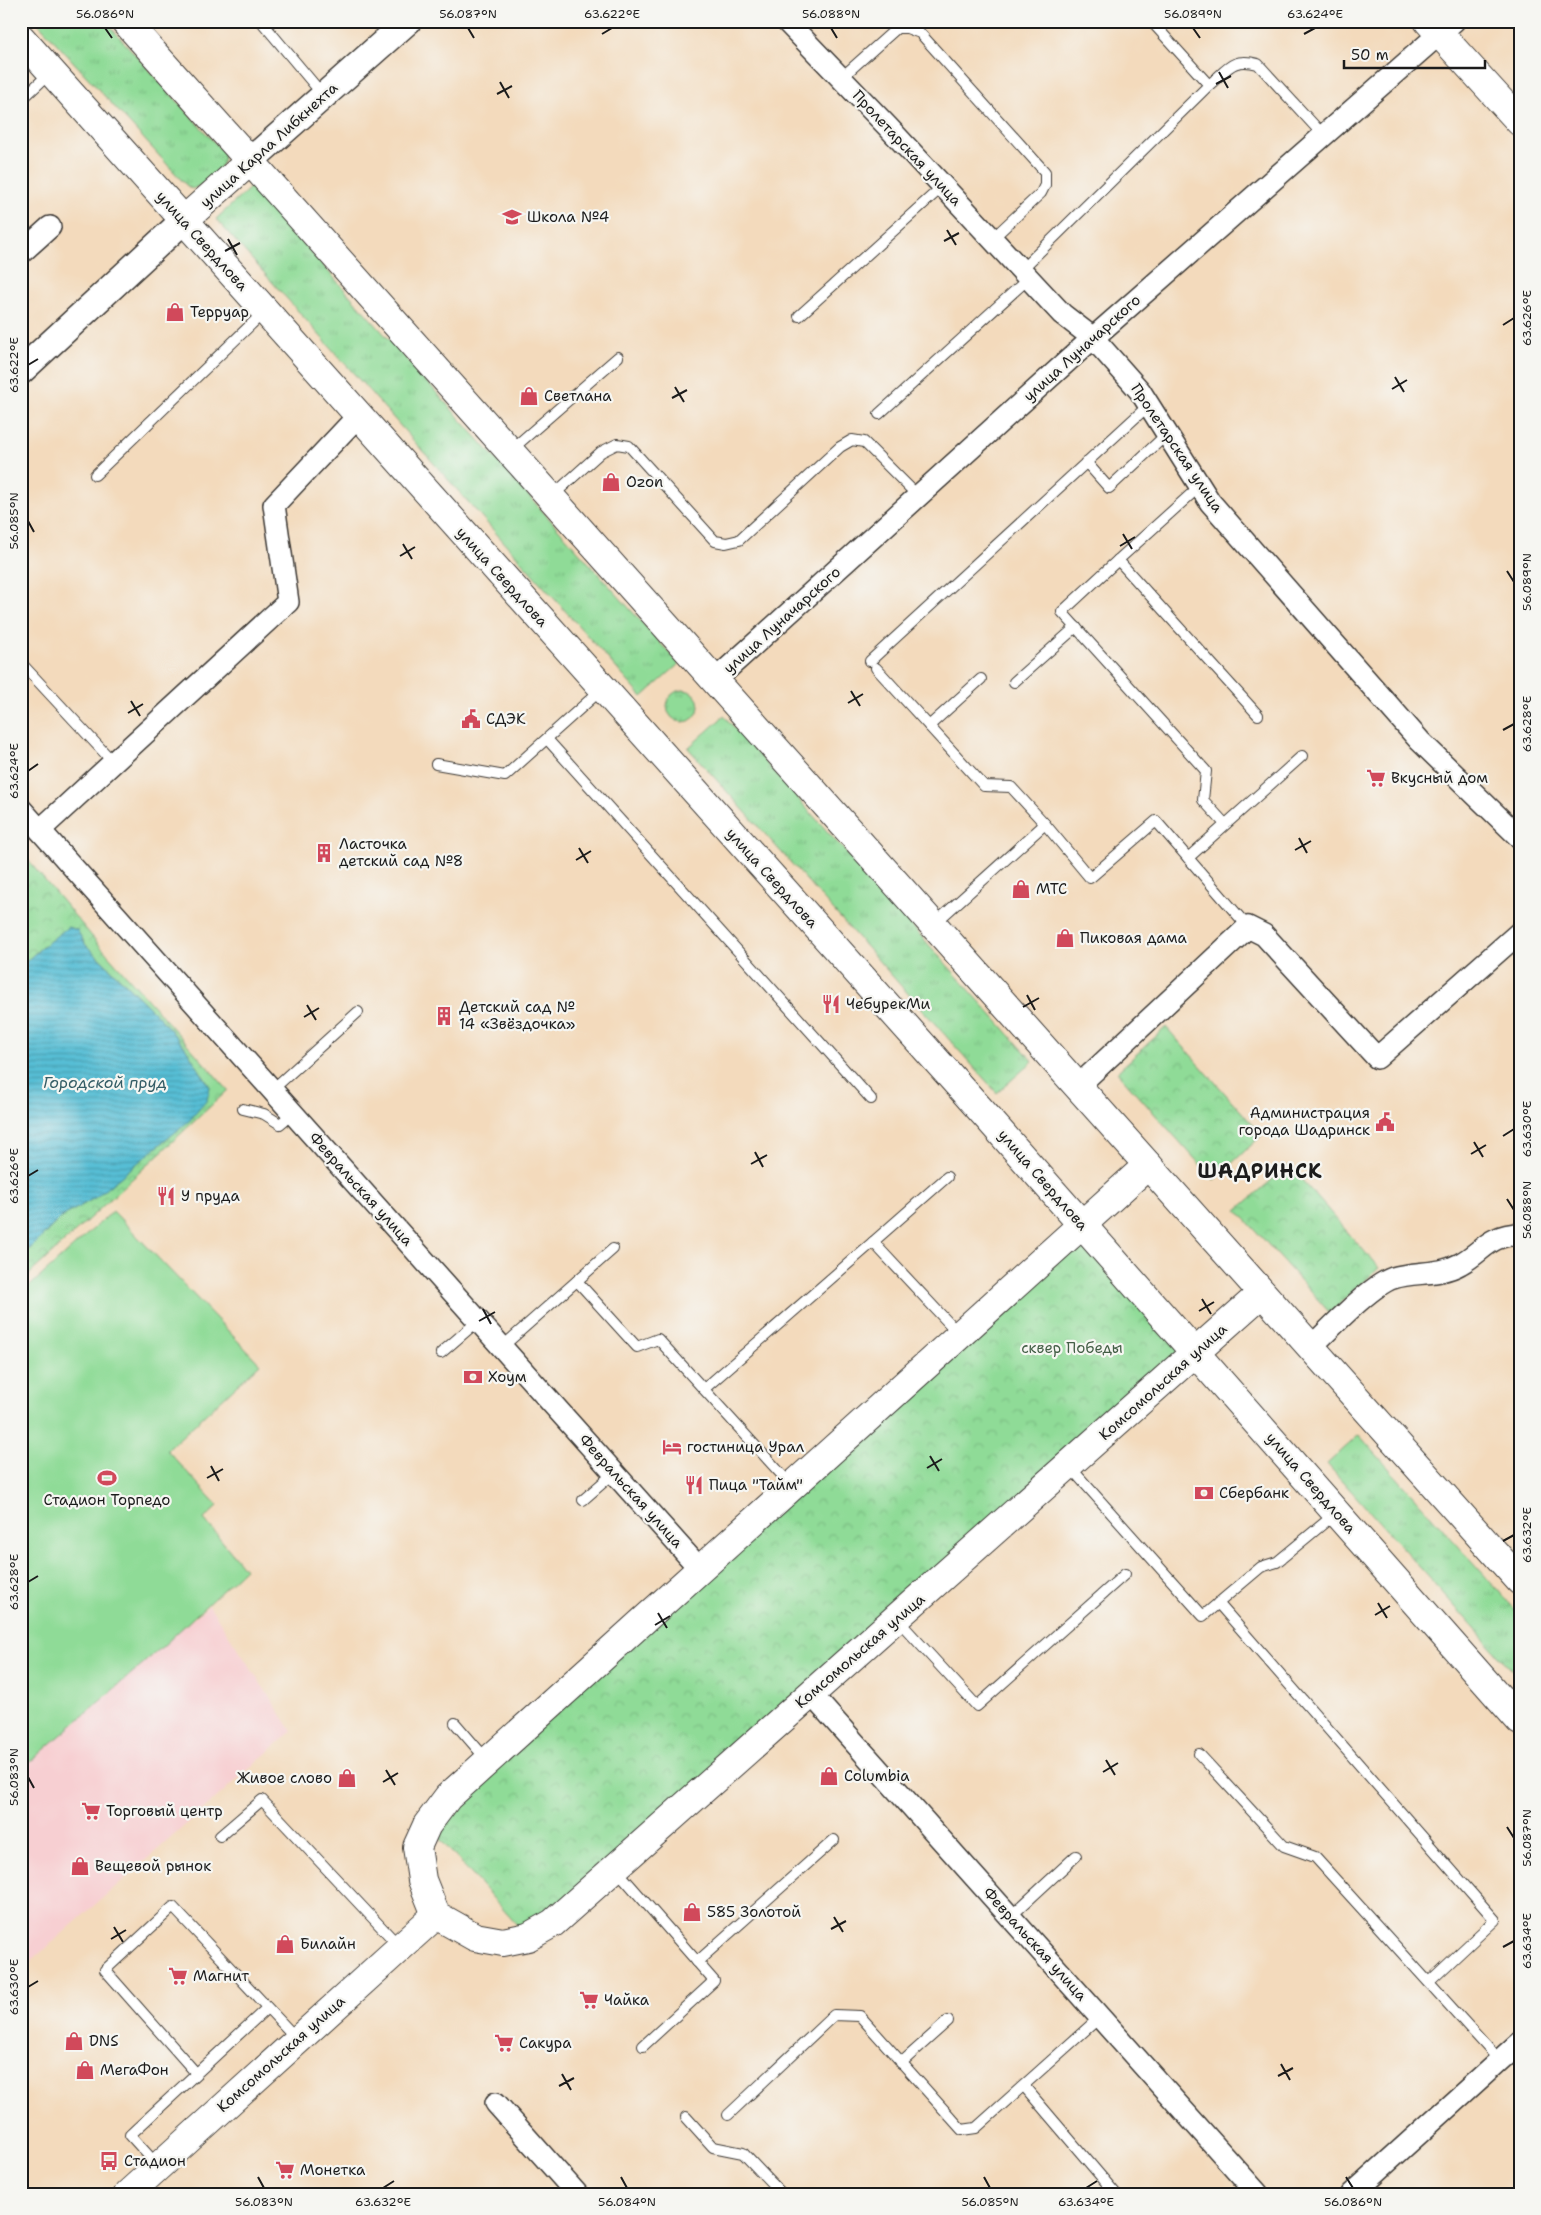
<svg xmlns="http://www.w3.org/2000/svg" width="1541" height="2215" font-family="'Shantell Sans',sans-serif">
<defs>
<pattern id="grass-tufts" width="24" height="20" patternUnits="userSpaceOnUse" patternTransform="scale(1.25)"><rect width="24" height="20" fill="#8fdb97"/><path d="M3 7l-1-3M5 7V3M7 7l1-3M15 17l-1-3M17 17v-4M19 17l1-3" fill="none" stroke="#7bbb82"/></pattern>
<pattern id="park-crowns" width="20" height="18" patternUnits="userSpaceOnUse" patternTransform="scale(1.25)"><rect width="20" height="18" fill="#8fdb97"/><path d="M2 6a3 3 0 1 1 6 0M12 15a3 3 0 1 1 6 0" fill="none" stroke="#7bbb82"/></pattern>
<pattern id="water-rules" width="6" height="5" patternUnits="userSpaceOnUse" patternTransform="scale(1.25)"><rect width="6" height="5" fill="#57bed5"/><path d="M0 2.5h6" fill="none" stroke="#479aac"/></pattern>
</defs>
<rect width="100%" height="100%" fill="#f6f6f2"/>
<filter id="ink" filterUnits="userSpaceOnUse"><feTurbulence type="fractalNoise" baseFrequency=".02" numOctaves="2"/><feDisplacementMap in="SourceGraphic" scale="10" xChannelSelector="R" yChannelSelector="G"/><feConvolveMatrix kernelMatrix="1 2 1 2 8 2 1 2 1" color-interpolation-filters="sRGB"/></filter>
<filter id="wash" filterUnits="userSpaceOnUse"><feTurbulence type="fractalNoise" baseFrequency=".0096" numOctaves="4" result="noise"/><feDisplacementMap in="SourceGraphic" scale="20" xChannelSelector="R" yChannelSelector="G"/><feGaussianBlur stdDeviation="1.12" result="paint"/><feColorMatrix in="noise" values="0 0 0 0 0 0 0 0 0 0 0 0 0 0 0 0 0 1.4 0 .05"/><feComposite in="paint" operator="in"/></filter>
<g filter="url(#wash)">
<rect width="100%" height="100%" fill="#f3dabc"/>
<path fill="#f7cfd2" d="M209,1605l83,126 -271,239v-200z"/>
<g fill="url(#grass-tufts)" stroke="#567c5a">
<path d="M36,21h69l119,132c2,15 -19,32 -32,36l-6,-4z"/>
<path d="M252,186l427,478 -37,33 -426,-478z"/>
<circle cx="683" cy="706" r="16"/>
<path d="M724,716l309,345 -36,32 -309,-345z"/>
<path d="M1359,1435l161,180v64l-193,-215z"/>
</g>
<g fill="url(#park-crowns)" stroke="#567c5a">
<path d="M21,852l80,95 127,143 -207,192v-28l10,-6 29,-30 36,-21 114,-110 -25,-40 -25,-29 -75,-74 -9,-14 -8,-2 -27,20 -20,18z"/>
<path d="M1166,1027l96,108 -48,45 -97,-108z"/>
<path d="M1289,1165l90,103 -49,45 -93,-103z"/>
<path d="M1082,1225l114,127 -668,585 -101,-112z"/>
</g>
<path fill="#8fdb97" stroke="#567c5a" d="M113,1211l147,153 -93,86 51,56 -14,13 41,50 -83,78 -141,123v-476z"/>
<path fill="url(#water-rules)" stroke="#3a6d78" d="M68,927l9,3 8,14 75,74 25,29 25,40 -3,13 -18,21 -93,76 -36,21 -29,30 -10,6v-288l20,-18z"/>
</g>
<g filter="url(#ink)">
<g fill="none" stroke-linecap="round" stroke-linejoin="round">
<g stroke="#3c3834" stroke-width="12">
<g id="service">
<path d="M261,21l62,74"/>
<path d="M1151,21l58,64"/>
<path d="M841,78l56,-50h10l13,5 125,139v13l-4,8 -49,46"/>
<path d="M21,100l29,-27"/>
<path d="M1021,270l188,-185c19,-16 23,-28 49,-21l66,72"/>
<path d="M799,316l144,-130"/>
<path d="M879,414l150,-136"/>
<path d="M511,450l107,-93"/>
<path d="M1086,462l23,26 58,-54"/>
<path d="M95,475l169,-163"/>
<path d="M551,497l50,-45 16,-8 12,2 86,95 11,2 13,-3 101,-93 12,-7 12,2 54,54"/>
<path d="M1118,560l82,-74"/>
<path d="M870,661l279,-256"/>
<path d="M21,663l92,99"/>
<path d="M876,668l108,118 27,1 34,37 -111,100"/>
<path d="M1014,682l62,-55"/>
<path d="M929,726l52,-47"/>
<path d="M547,739l324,360"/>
<path d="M436,764l69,12 97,-87"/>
<path d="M1045,824l45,54 66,-57 92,106"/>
<path d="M1225,824l-22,-24 3,-29 -144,-159 56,-52 140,155"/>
<path d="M1188,858l114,-102"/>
<path d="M272,1090l86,-78"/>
<path d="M243,1109l21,5 16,10 13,-11"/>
<path d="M947,1177l-74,65 86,92"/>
<path d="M577,1281l60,66 21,-8 134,147"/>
<path d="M502,1347l111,-98"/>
<path d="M441,1353l37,-32"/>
<path d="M704,1389l169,-147"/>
<path d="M1070,1467l133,149 58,-49 16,-5 58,-48"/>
<path d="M583,1500l31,-27"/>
<path d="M1218,1603l277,317 -66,62"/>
<path d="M897,1619l80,87 148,-132"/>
<path d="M455,1723l32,37"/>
<path d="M1199,1754l85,92 31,11 184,203"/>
<path d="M220,1836l42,-36 137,146"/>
<path d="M616,1869l98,112 -71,65"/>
<path d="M1010,1917l66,-61"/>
<path d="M697,1962l137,-122"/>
<path d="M901,2063l47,-42"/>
<path d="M196,2073l-91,-103 68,-63 124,132"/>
<path d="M1024,2086l92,108"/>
<path d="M728,2115l106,-100 26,1 102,114 14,-2 124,-111"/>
<path d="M686,2117l27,30 30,6 39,41"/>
<path d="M158,2166l-28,-31 137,-127"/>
</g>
</g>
<g stroke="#3c3834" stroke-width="24">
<g id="minor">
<path d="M786,21l102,106 174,187 31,24 47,53 70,111 210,239 100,97"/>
<path d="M21,253l29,-26"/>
<path d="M715,680l378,-342 361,-317"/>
<path d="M21,809l679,760"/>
<path d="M40,830l248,-228 -14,-97 84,-89"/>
<path d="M1078,1086l170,-159 16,8 113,123 143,-126"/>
<path d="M1311,1347c19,-18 59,-61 82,-69 22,-7 46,-2 67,-14 24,-13 28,-29 60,-30"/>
<path d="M811,1694l447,500"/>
<path d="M496,2103l81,91"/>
<path d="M1352,2194l168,-152"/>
</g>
</g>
<g stroke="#3c3834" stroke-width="29">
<g id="tertiary">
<path d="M250,161l158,-140"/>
<path d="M21,371l162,-150"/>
</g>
</g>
<g stroke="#3c3834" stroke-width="30">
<g id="secondary">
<path d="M125,21l1395,1560"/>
<path d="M1428,21l92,101"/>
<path d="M21,38l966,1079 533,604"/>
<path d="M183,221l67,-60"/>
<path d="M1148,1165l-700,632 -21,28 -10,22 5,33 14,35 39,22 28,5 25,-5 25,-14 709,-630"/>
<path d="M128,2194l308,-279"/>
</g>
</g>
<use href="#service" stroke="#fff" stroke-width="10"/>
<use href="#minor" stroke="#fff" stroke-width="21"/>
<use href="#tertiary" stroke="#fff" stroke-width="26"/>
<use href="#secondary" stroke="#fff" stroke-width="28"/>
</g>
</g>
<path fill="none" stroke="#1c1c1c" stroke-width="2" d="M105,28l7,10M468,28l6,10M831,28l6,10M1193,28l7,10M602,34l10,-6M1304,34l11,-6M1219,72l9,16M500,82l9,16M1216,84l15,-8M497,94l15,-8M947,230l9,15M228,239l9,16M944,241l15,-8M225,251l15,-8M1503,325l11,-7M28,365l10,-6M1395,377l9,15M675,387l9,15M1392,389l15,-9M672,398l15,-8M28,521l6,11M1123,534l9,15M403,544l9,15M1120,546l15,-9M400,556l15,-9M1507,571l7,11M851,691l9,15M131,701l9,15M848,703l15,-9M128,713l15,-9M1503,730l11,-6M28,771l10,-7M1299,838l8,15M579,848l9,15M1295,850l16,-9M576,860l15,-9M1027,995l8,15M307,1005l9,15M1023,1007l16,-9M304,1017l15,-9M1503,1136l11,-7M1474,1142l9,15M755,1152l8,15M1471,1154l15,-9M751,1164l16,-9M28,1176l10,-6M1507,1199l7,11M1202,1299l9,15M483,1309l8,15M1199,1311l15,-9M479,1321l16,-9M930,1456l9,15M211,1466l8,15M927,1468l15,-9M207,1478l16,-9M1503,1541l11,-6M28,1582l10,-6M1378,1603l9,15M658,1613l9,15M1375,1615l15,-9M655,1625l15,-9M1106,1760l9,15M386,1770l9,15M1103,1772l15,-9M28,1777l6,11M383,1782l15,-9M1507,1827l7,11M834,1917l9,15M114,1927l9,15M831,1929l15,-8M111,1939l15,-9M1503,1947l11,-6M28,1987l10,-6M1281,2064l9,16M562,2074l9,16M1278,2076l15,-8M559,2086l15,-8M258,2177l6,11M621,2177l6,11M984,2177l6,11M1346,2177l7,11M383,2188l11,-7M1086,2188l11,-7"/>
<defs>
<g id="school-bare" transform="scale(1.5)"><path d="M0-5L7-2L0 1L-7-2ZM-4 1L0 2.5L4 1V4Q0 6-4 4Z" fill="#d1495b" stroke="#f6f6f2" stroke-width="2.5" paint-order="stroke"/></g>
<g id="shop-bare" transform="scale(1.5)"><path d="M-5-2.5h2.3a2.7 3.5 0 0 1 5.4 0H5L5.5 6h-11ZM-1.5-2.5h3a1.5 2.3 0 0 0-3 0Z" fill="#d1495b" stroke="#f6f6f2" stroke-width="2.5" paint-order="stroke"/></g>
<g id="civic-bare" transform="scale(1.5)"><path d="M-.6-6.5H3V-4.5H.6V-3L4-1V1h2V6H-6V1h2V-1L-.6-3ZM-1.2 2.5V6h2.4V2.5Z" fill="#d1495b" stroke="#f6f6f2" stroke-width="2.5" paint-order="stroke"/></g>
<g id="supermarket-bare" transform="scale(1.5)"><path d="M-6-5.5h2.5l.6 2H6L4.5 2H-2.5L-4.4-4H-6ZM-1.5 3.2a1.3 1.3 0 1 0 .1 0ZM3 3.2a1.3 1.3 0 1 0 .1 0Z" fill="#d1495b" stroke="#f6f6f2" stroke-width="2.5" paint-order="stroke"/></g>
<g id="building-bare" transform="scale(1.5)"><path d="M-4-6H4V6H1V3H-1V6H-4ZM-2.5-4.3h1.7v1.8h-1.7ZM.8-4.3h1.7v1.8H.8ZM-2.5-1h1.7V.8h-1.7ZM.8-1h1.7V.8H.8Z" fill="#d1495b" stroke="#f6f6f2" stroke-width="2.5" paint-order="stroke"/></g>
<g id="restaurant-bare" transform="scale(1.5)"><path d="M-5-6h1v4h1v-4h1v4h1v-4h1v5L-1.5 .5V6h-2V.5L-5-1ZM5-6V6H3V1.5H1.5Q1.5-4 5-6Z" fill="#d1495b" stroke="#f6f6f2" stroke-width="2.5" paint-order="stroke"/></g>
<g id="bank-bare" transform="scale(1.5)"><path d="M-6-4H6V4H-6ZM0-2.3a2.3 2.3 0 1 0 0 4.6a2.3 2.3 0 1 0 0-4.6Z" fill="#d1495b" stroke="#f6f6f2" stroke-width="2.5" paint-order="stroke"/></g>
<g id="hotel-bare" transform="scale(1.5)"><path d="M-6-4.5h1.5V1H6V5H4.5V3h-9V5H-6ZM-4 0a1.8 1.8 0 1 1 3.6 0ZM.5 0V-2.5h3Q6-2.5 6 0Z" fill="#d1495b" stroke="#f6f6f2" stroke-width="2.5" paint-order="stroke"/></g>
<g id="stadium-bare" transform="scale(1.5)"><path d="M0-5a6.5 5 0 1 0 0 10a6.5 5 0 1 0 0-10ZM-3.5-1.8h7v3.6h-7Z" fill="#d1495b" stroke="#f6f6f2" stroke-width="2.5" paint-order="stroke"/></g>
<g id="bus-bare" transform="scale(1.5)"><path d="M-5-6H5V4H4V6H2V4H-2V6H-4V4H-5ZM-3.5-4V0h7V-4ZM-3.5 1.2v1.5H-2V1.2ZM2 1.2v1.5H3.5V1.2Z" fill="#d1495b" stroke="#f6f6f2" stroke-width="2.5" paint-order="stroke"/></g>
</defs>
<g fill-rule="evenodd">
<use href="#school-bare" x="512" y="217"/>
<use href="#shop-bare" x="175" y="312"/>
<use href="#shop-bare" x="529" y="396"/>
<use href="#shop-bare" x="611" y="482"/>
<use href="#civic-bare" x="471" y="719"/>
<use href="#supermarket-bare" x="1376" y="778"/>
<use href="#building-bare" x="324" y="853"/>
<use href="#shop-bare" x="1021" y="889"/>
<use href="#shop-bare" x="1065" y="938"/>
<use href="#restaurant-bare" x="831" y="1004"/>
<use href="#building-bare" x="444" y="1016"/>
<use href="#civic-bare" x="1385" y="1122"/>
<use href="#restaurant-bare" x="166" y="1196"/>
<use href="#bank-bare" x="473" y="1377"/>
<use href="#hotel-bare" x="672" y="1447"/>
<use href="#stadium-bare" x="107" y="1478"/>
<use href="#restaurant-bare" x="694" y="1485"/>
<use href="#bank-bare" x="1204" y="1493"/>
<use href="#shop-bare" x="829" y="1776"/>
<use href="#shop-bare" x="347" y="1778"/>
<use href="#supermarket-bare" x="91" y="1811"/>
<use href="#shop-bare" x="80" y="1866"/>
<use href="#shop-bare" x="692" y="1912"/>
<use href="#shop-bare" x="285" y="1944"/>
<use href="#supermarket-bare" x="178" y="1976"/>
<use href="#supermarket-bare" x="589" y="2000"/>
<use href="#shop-bare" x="74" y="2041"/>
<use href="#supermarket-bare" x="504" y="2043"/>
<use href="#shop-bare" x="85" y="2070"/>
<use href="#bus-bare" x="109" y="2161"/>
<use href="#supermarket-bare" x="285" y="2170"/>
</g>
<g text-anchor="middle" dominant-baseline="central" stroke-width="4.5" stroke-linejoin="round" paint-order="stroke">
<g font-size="15" fill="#1c1c1c" stroke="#f6f6f2">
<text transform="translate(269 145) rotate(-42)">улица Карла Либкнехта</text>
<text transform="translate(907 148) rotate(47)">Пролетарская улица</text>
<text transform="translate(202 241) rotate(48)">улица Свердлова</text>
<text transform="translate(1082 348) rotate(-42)">улица Луначарского</text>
<text transform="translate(1177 448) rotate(56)">Пролетарская улица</text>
<text transform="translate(502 577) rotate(48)">улица Свердлова</text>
<text transform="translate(782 620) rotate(-42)">улица Луначарского</text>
<text transform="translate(772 878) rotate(48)">улица Свердлова</text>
<text transform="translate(1043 1180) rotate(49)">улица Свердлова</text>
<text transform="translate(361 1189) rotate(48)">Февральская улица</text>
<text transform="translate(1163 1382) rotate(-42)">Комсомольская улица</text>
<text transform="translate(1311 1483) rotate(49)">улица Свердлова</text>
<text transform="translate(631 1491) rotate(48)">Февральская улица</text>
<text transform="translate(860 1651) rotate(-41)">Комсомольская улица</text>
<text transform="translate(1035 1944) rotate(48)">Февральская улица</text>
<text transform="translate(281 2054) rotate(-42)">Комсомольская улица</text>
</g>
<g font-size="15" fill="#1c1c1c" stroke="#f6f6f2" text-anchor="start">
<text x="527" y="217">Школа №4</text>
<text x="190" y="312">Терруар</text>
<text x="544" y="396">Светлана</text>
<text x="626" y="482">Ozon</text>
<text x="486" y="719">СДЭК</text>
<text x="1391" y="778">Вкусный дом</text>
<text x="339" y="844">Ласточка<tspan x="339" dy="17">детский сад №8</tspan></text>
<text x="1036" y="889">МТС</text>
<text x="1080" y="938">Пиковая дама</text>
<text x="846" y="1004">ЧебурекМи</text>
<text x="459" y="1007">Детский сад №<tspan x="459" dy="17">14 «Звёздочка»</tspan></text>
<text x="1370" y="1113" text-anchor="end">Администрация<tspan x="1370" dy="17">города Шадринск</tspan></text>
<text x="181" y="1196">У пруда</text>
<text x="488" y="1377">Хоум</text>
<text x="687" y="1447">гостиница Урал</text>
<text x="709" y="1485">Пица "Тайм"</text>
<text x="1219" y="1493">Сбербанк</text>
<text x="107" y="1500" text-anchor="middle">Стадион Торпедо</text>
<text x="844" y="1776">Columbia</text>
<text x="332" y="1778" text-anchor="end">Живое слово</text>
<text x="106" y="1811">Торговый центр</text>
<text x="95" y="1866">Вещевой рынок</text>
<text x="707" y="1912">585 Золотой</text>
<text x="300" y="1944">Билайн</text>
<text x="193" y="1976">Магнит</text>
<text x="604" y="2000">Чайка</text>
<text x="89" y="2041">DNS</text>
<text x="519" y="2043">Сакура</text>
<text x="100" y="2070">МегаФон</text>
<text x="124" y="2161">Стадион</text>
<text x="300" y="2170">Монетка</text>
</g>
<g font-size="15" fill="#445f47" stroke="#f6f6f2">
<text x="1072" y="1348">сквер Победы</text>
</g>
<g font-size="16" font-style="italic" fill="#345d66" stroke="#f6f6f2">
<text x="105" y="1082">Городской пруд</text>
</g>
<g font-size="20" font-weight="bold" letter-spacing="1" fill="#1c1c1c" stroke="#f6f6f2">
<text x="1260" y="1171">ШАДРИНСК</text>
</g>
</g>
<rect width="1541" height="2215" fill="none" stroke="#f6f6f2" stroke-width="55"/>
<path d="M1344 60v8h141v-8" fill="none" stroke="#1c1c1c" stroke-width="2.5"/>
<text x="1351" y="60" font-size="15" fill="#1c1c1c" stroke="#f6f6f2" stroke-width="4" paint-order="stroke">50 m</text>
<rect x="28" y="28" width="1486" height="2160" fill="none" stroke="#1c1c1c" stroke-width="2"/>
<g font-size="12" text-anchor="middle" fill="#1c1c1c">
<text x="105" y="18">56.086°N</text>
<text x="468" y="18">56.087°N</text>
<text x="612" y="18">63.622°E</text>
<text x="831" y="18">56.088°N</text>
<text x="1193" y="18">56.089°N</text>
<text x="1315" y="18">63.624°E</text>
<text transform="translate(1527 318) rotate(-90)" y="4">63.626°E</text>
<text transform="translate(14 365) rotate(-90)" y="4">63.622°E</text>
<text transform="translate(14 521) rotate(-90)" y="4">56.085°N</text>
<text transform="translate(1527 582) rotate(-90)" y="4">56.089°N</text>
<text transform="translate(1527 724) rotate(-90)" y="4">63.628°E</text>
<text transform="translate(14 771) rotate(-90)" y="4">63.624°E</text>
<text transform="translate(1527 1129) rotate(-90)" y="4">63.630°E</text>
<text transform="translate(14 1176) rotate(-90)" y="4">63.626°E</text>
<text transform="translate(1527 1210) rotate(-90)" y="4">56.088°N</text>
<text transform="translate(1527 1535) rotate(-90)" y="4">63.632°E</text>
<text transform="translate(14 1582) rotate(-90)" y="4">63.628°E</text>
<text transform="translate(14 1777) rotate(-90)" y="4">56.083°N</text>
<text transform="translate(1527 1838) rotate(-90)" y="4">56.087°N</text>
<text transform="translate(1527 1941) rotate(-90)" y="4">63.634°E</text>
<text transform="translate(14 1987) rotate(-90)" y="4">63.630°E</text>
<text x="264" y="2206">56.083°N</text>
<text x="383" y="2206">63.632°E</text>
<text x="627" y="2206">56.084°N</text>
<text x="990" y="2206">56.085°N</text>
<text x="1086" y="2206">63.634°E</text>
<text x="1353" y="2206">56.086°N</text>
</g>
</svg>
